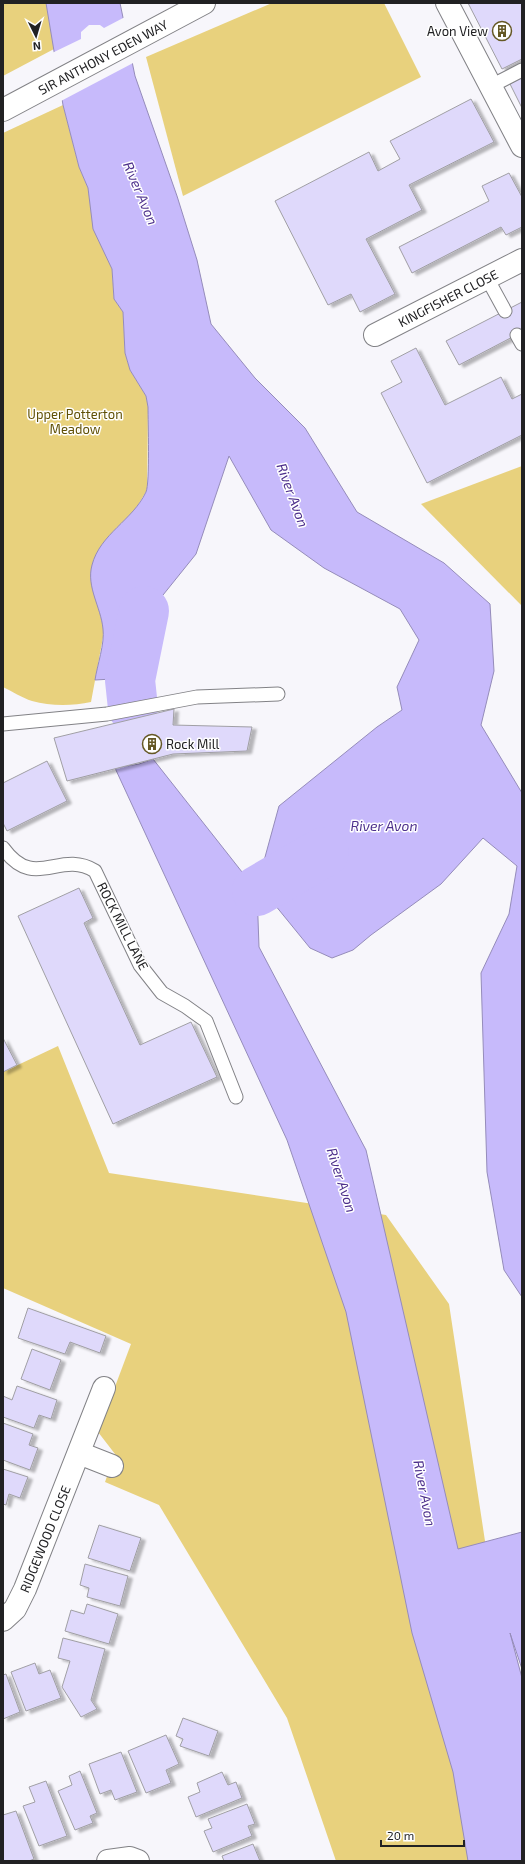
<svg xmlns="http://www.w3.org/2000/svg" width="525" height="1864" font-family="'Exo 2',sans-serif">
<defs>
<filter id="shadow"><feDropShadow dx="4.5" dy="2.5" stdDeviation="1" flood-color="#0004"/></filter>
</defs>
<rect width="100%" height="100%" fill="#f7f6fb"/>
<g fill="#e8d17d">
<path d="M3,3h43l8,46 -51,27z"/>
<path d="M272,3h112l37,74 -238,119 -37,-139z"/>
<path d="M63,105l16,62 9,21 3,20 21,61 2,30 9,13 2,41 5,17 16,26 2,11 -1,83 -9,15 -37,109 3,18 -13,70c-19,4 -41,4 -59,-1 -10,-3 -20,-10 -29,-14v-554z"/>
<path d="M522,466v140l-101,-102z"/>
<path d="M58,1046l51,127 277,42 63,89 36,237 37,137v183h-186l-49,-143 -128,-213 -54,-23 10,-28 -17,-22 33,-88 -128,-56v-216z"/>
</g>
<g fill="#c7bafb" stroke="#958cba">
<path d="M46,3h74l15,73 42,120 20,64 14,64 44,54 50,50 52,84 87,51 46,41 4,67 -13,54 41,68v504l-18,-27 -17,-98 -6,-199 28,-59 8,-48 -34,-28 -42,46 -70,51 -18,15 -21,8 -22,-10 -35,-43 -16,-26 20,-73 98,-79 25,-17 -5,-23 22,-47 -19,-31 -76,-41 -53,-38 -42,-74 -33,98 -37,46 -13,63 1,14 -52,3c2,-14 10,-37 8,-51 -2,-22 -17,-42 -11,-64 8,-31 41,-45 54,-73 4,-9 2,-71 2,-85l-2,-11 -16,-26 -5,-17 -2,-41 -9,-13 -2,-30 -19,-40 -5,-41 -9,-21 -16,-62z"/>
<path d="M153,759l104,132 2,56 107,203 92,399 64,-17v137l-12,-36 12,45v183h-54l-15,-89 -41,-139 -66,-321 -59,-172 -172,-372 24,-4z"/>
</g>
<path fill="#f7f6fb" d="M125,17l10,45 -74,39 -9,-48 29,-14v-7l8,-7h11l4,3z"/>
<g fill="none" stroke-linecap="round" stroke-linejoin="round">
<g stroke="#c7bafb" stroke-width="50">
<path d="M133,708l-3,-28 14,-69"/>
<path d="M257,891l67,-39"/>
</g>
</g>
<g fill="#dfd9fb" stroke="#a09fa4" filter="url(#shadow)">
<path d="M468,3h54v56l-20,10z"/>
<path d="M522,77v31l-12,-24z"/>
<path d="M471,99l23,43 -85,43 13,25 -56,29 29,55 -35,18 -9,-18 -23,11 -53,-104 94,-49 9,19 22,-12 -10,-18z"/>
<path d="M509,173l13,24v30l-16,8 -5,-8 -89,46 -13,-26 90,-46 -7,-15z"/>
<path d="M522,302v30l-63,33 -13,-24z"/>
<path d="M416,348l29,57 56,-28 11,22 10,-5v41l-95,48 -46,-90 21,-11 -11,-21z"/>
<path d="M174,709l-1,16 79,2 -5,24 -74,3 -106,27 -13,-43z"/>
<path d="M47,761l20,40 -60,30 -4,-8v-40z"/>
<path d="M79,888l14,30 -9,5 56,122 51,-23 26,55 -104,47 -95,-208z"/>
<path d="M3,1038l14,27 -14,7z"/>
<path d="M28,1308l78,28 -6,17 -30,-11 -5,12 -47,-16z"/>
<path d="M32,1349l29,11 -11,30 -29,-11z"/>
<path d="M17,1386l40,14 -6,19 -12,-4 -5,13 -31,-11v-21l9,4z"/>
<path d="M3,1423l30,11 -4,11 9,3 -8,22 -27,-10z"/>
<path d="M3,1469l25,8 -8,21 -11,-4 -3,11 -3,-1z"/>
<path d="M99,1525l42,13 -11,33 -42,-13z"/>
<path d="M85,1564l43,12 -8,30 -33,-9 2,-9 -9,-3z"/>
<path d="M87,1604l31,10 -9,30 -44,-13 6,-21 13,4z"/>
<path d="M63,1638l42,11 -14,51 6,9 -16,8 -19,-30 8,-26 -12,-3z"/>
<path d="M35,1663l4,11 11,-4 11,28 -35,13 -15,-39z"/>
<path d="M6,1674l14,38 -17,7v-44z"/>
<path d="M183,1718l35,13 -9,25 -29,-10 3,-7 -7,-3z"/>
<path d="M166,1735l13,29 -13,6 5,13 -25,10 -18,-42z"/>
<path d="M121,1752l16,40 -22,8 -4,-10 -11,4 -11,-30z"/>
<path d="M80,1771l17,42 -7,3 3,7 -18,7 -17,-39 14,-6 -3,-9z"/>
<path d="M222,1772l6,13 8,-3 6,16 -46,19 -8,-20 12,-5 -3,-9z"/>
<path d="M46,1781l21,55 -28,10 -16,-40 12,-4 -6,-15z"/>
<path d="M247,1804l8,20 -7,2 4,10 -39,16 -9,-21 8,-3 -4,-9z"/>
<path d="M16,1811l18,48 -5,2h-26v-46z"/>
<path d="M253,1844l7,17h-36l-2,-5z"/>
</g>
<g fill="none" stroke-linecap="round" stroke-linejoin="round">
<g stroke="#828286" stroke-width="15">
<g id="lane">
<path d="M491,86l31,-16"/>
<path d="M487,278l18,33"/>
<path d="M517,335l5,9"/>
<path d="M3,724l104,-10 90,-17 81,-3"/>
<path d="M3,848c32,44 56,1 92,23l45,94 22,28 23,13 21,15 30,76"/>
</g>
</g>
<g stroke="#828286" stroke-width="24">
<g id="street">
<path d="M447,3l75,143"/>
<path d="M3,110l201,-107"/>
<path d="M375,335l147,-75"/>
<path d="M79,1453l33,13"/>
<path d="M3,1620l12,-11 10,-20 79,-201"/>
<path d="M108,1861l22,-3 8,3"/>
</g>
</g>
<use href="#lane" stroke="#fff" stroke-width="13"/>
<use href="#street" stroke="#fff" stroke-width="22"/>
</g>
<defs>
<g id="building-ring" transform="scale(1)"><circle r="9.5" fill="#fff" stroke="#655825" stroke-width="1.5"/><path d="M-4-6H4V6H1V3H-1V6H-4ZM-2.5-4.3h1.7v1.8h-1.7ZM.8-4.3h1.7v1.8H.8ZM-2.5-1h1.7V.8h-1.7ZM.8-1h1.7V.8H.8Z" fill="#655825"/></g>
</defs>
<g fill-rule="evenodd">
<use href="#building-ring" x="502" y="31"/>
<use href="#building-ring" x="152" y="744"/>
</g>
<g text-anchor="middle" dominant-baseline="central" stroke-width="3" stroke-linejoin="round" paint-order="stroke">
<g font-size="13" fill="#212123" stroke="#fff" text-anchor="end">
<text x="488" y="31">Avon View</text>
<text x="166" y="744" text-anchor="start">Rock Mill</text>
</g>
<g font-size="13" fill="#212123" stroke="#fff">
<text transform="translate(103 57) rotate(-28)">SIR ANTHONY EDEN WAY</text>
<text transform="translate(448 298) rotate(-27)">KINGFISHER CLOSE</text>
<text transform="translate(123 926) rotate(63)">ROCK MILL LANE</text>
<text transform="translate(45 1539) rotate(-68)">RIDGEWOOD CLOSE</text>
</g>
<g font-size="13" fill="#5f4f03" stroke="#fff">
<text x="75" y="414">Upper Potterton<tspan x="75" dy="15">Meadow</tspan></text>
</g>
<g font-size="14" font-style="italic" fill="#4d308c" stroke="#fff">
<text transform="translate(141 193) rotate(67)">River Avon</text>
<text transform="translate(293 495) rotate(70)">River Avon</text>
<text x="384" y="825">River Avon</text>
<text transform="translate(342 1180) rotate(72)">River Avon</text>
<text transform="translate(425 1493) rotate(79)">River Avon</text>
</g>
</g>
<rect width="525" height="1864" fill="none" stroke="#212123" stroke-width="8"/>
<g transform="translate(36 36) rotate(175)" stroke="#ffffff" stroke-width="3" paint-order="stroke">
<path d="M0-3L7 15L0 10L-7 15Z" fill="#212123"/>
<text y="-6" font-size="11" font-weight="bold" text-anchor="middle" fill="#212123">N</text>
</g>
<path d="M381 1840v6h83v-6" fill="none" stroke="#212123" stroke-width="2"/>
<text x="387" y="1840" font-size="12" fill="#212123" stroke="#ffffff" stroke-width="3" paint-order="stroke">20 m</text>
</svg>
